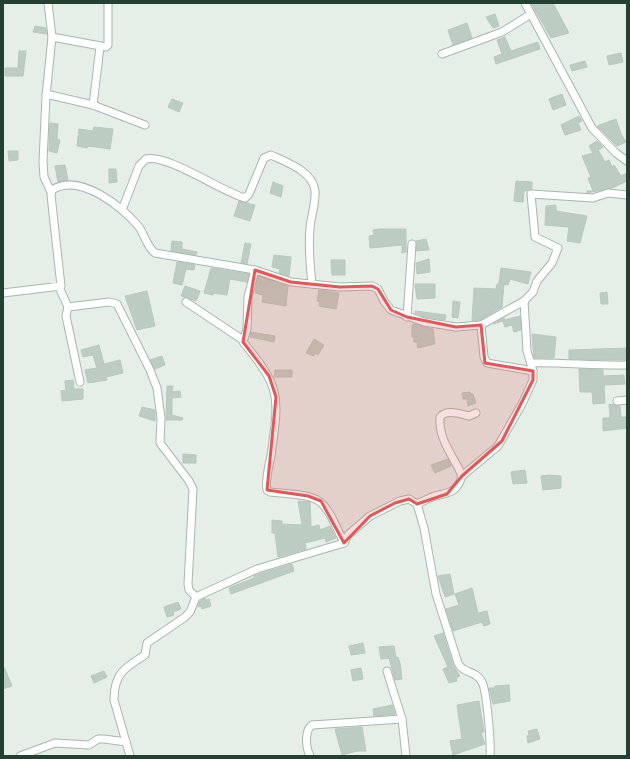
<svg xmlns="http://www.w3.org/2000/svg" width="630" height="759" font-family="'Archivo Narrow',sans-serif">
<rect width="100%" height="100%" fill="#e5eee7"/>
<g fill="#bdccc2" stroke="#b7c8bc">
<path d="M531,3h22l16,30 -18,5z"/>
<path d="M495,14l4,12 -6,2 -7,-11z"/>
<path d="M467,23l5,15 -19,7 -5,-15z"/>
<path d="M35,26l11,2 1,6 -14,-2z"/>
<path d="M505,37l6,14 27,-9 2,7 -44,15 -2,-7 8,-3 -5,-14z"/>
<path d="M19,51h7l-3,25h-18v-8h13z"/>
<path d="M621,53l2,9 -14,3 -2,-9z"/>
<path d="M585,61l2,6 -15,4 -2,-6z"/>
<path d="M562,94l4,11 -13,5 -4,-11z"/>
<path d="M172,99l11,4 -4,9 -11,-5z"/>
<path d="M579,116l3,5 -4,2 3,7 -16,5 -4,-10z"/>
<path d="M616,119l5,15 5,8 -9,4 -20,-20z"/>
<path d="M50,123l8,1 -1,15 3,1 -3,13 -8,-2z"/>
<path d="M94,127l19,2 -3,20 -22,-3 -1,2 -10,-2 2,-17 14,2z"/>
<path d="M597,141l6,6 -5,3 7,12 4,-2 3,7 2,-2 7,11 6,-3v8l-15,7 -25,5v-2h6l-5,-13 3,-1 -9,-21 11,-3 -4,-7z"/>
<path d="M8,151h10v9l-9,1z"/>
<path d="M65,165l3,15 -10,2 -3,-16z"/>
<path d="M109,169h7l1,13 -8,1z"/>
<path d="M516,181l16,1v7l-8,2 -1,11 -9,-1z"/>
<path d="M273,182l10,4 -2,11 -11,-4z"/>
<path d="M239,201l16,4 -5,16 -16,-5z"/>
<path d="M556,205v6l31,5 -7,27 -13,-2 2,-14 -24,-2 1,-19z"/>
<path d="M379,229h27v23l-4,1v-8l-32,3 -1,-12 5,-1 -1,-5z"/>
<path d="M426,239l3,11 -13,1v-10z"/>
<path d="M172,241l10,1v7l15,3 -1,3 -25,-4z"/>
<path d="M245,243l6,1 -4,20 -6,-1z"/>
<path d="M274,255l17,2 -2,19 -10,-3 1,-4 -8,-2z"/>
<path d="M429,259l1,13 -13,2 -1,-11z"/>
<path d="M331,260h14v15h-13z"/>
<path d="M177,262l18,3 -1,5 -8,-1 -4,16 -9,-2z"/>
<path d="M211,268l38,6 -2,8 -17,-3 -3,16 -14,-2v2l-9,-2z"/>
<path d="M501,268l30,4 -3,12 -18,-5 -2,6 -4,-1 -2,23 -22,13 -8,1 2,-33 22,1 1,-5h6l-4,-1z"/>
<path d="M258,276l30,10 -2,20 -24,-4 1,-7 -8,-2z"/>
<path d="M415,284h20v14l-18,1z"/>
<path d="M185,286l15,5 -4,10 -15,-5z"/>
<path d="M319,290l20,3 -3,16 -17,-3 1,-4 -3,-1z"/>
<path d="M147,291l8,35 -18,4 -12,-34z"/>
<path d="M607,292l1,12h-7l-1,-11z"/>
<path d="M453,301l7,1 -2,16 -6,-1z"/>
<path d="M415,311l31,4 -1,5 -20,-3 -10,-4z"/>
<path d="M520,316l1,14 -7,2 -2,-7 -7,2 -2,-6 -10,3 11,-6 1,2z"/>
<path d="M414,324l19,5 2,15 -17,4 -1,-6h-3v-5h-2v-12z"/>
<path d="M251,332l24,4 -1,6 -24,-5z"/>
<path d="M532,334l24,3 -2,21h-20z"/>
<path d="M314,339l10,6 -6,10 -3,-2 -1,3 -8,-3z"/>
<path d="M99,345l5,19 16,-4 3,13 -17,4 1,3 -19,3 -3,-13 12,-2 -4,-13 -10,2 -2,-7z"/>
<path d="M627,348v12l-58,-1v-9z"/>
<path d="M162,356l3,9 -10,4 -5,-9z"/>
<path d="M579,369l24,1v6l21,-1 1,9 -21,1 1,18 -12,1 -1,-12h-12z"/>
<path d="M275,370h17v7h-18z"/>
<path d="M73,380l1,9h9v10l-21,2 -1,-10 5,-1 -1,-9z"/>
<path d="M167,386h6l-1,6 8,-1 1,6 -9,1v17l11,3 -1,2h-16z"/>
<path d="M470,392v2h3l3,9 -8,3 -1,-7h-4l-1,-6z"/>
<path d="M609,404l11,2 1,11h6v11l-24,3v-13h7z"/>
<path d="M142,407l13,3v11l-16,-5z"/>
<path d="M183,454l13,1v8h-13z"/>
<path d="M448,459l3,7 -16,7 -4,-8z"/>
<path d="M525,470l2,13 -14,1 -2,-12z"/>
<path d="M549,475l12,1v12l-18,2 -2,-14z"/>
<path d="M298,501l12,1 1,25 8,-2 1,5 10,-4 6,12 -10,4 -1,-4 -20,5 1,6 -28,8 -3,-24h-3v-13l10,1v3l20,1z"/>
<path d="M292,564l2,7 -63,23 -2,-6 25,-10v-2l5,-2z"/>
<path d="M450,574l4,20 -9,3 -7,-21z"/>
<path d="M472,588l6,25 9,-2 3,13 -6,2 -2,-4 -29,9 -7,-22 13,-4 -4,-11z"/>
<path d="M205,598v2l4,-1 2,7 -9,3 -1,-3 -3,1 2,-6z"/>
<path d="M178,602l3,7 -8,3 1,3 -7,2 -3,-10z"/>
<path d="M443,633l10,32 7,11 -4,2 1,3 -8,2 -6,-14 5,-2 -14,-31z"/>
<path d="M363,643l2,10 -14,2 -2,-9z"/>
<path d="M394,646l2,12 2,-1 2,6 2,16 -7,1 -6,-22 -8,1 -2,-12z"/>
<path d="M3,665l9,21 -9,3z"/>
<path d="M361,668l2,11 -10,2 -2,-11z"/>
<path d="M104,671l3,6 -13,6 -3,-7z"/>
<path d="M509,685l1,16 -17,3 -4,-16h6v-2z"/>
<path d="M479,701l5,31 -3,1 4,11 -32,11 -3,-14 12,-2 -5,-34z"/>
<path d="M392,705l3,9 -21,2 -1,-7z"/>
<path d="M362,727l4,24h-9l-15,4 -7,-26z"/>
<path d="M537,729l3,10 -12,4 -1,-7 2,-1 -1,-4z"/>
</g>
<g fill="none" stroke-linecap="round" stroke-linejoin="round">
<g stroke="#a7b7ad" stroke-width="9">
<g id="street">
<path d="M48,3l4,34 -6,59 -3,66 1,15 7,15"/>
<path d="M525,3l67,125 24,25 11,8"/>
<path d="M52,37l54,10 2,-2v-42"/>
<path d="M442,54l60,-22 29,-18"/>
<path d="M46,94l47,11 52,20"/>
<path d="M93,105l7,-58"/>
<path d="M122,210l17,-44 7,-7c22,-5 76,33 99,39l4,-4 15,-36 7,-3c15,7 42,16 44,36 1,12 -4,25 -5,37 -2,19 0,37 2,56"/>
<path d="M255,270l-7,27 -1,32 -4,13c39,47 36,54 28,114 -2,10 -6,23 -4,34l3,2c53,5 51,1 74,51"/>
<path d="M59,287l9,20 41,-5 8,2 33,66 7,18 4,30 -1,25 29,38 4,8 -5,95 1,6 7,7"/>
<path d="M3,293l58,-7 -10,-91 1,-5c27,-18 71,17 87,37 6,9 8,20 16,26l100,17 36,12 49,5 32,-1 6,3 6,12 7,9 33,12 32,5 25,-2 43,-24 9,-9 4,-11 15,-18 6,-15 -23,-11 -4,-43 62,4 15,-5 19,2"/>
<path d="M186,302l57,38"/>
<path d="M68,307l-2,9 14,66"/>
<path d="M407,317l5,-73"/>
<path d="M481,325l3,32 3,6 46,8"/>
<path d="M531,363c32,-1 64,3 96,2"/>
<path d="M617,401l10,-1"/>
<path d="M462,476c-8,-20 -24,-36 -22,-59 7,-8 20,-3 29,-1l7,-3"/>
<path d="M417,504l7,24 12,66 22,69c5,11 18,7 24,19 5,10 9,61 8,74"/>
<path d="M387,671l15,48 4,37"/>
<path d="M20,756l35,-13 34,2 9,-6h6l22,3"/>
<path d="M130,756l-16,-56c0,-26 10,-32 31,-45l2,-12 38,-26 5,-5 6,-15 61,-28 87,-26 4,-8 22,-19 30,-15 9,-2 8,5c5,-2 10,-5 15,-7 15,-5 24,-2 30,-21l36,-30 24,-42 11,-24v-9l-6,-20 -3,-50"/>
<path d="M310,756c-4,-8 -6,-25 2,-31l90,-6"/>
</g>
</g>
<use href="#street" stroke="#fff" stroke-width="7"/>
</g>
<path fill="#e1585a" fill-opacity="0.2" stroke="#e1585a" stroke-width="3" stroke-linejoin="round" d="M255,270l36,12 49,5 32,-1 6,3 13,21 16,7 49,10 25,-2 4,38 48,8v9l-31,61 -40,35 -15,18 -30,10 -8,-5 -14,4 -25,13 -26,27 -23,-42 -13,-5 -41,-6 9,-93 -7,-21 -26,-34z"/>
<rect width="630" height="759" fill="none" stroke="#234131" stroke-width="8"/>
</svg>
